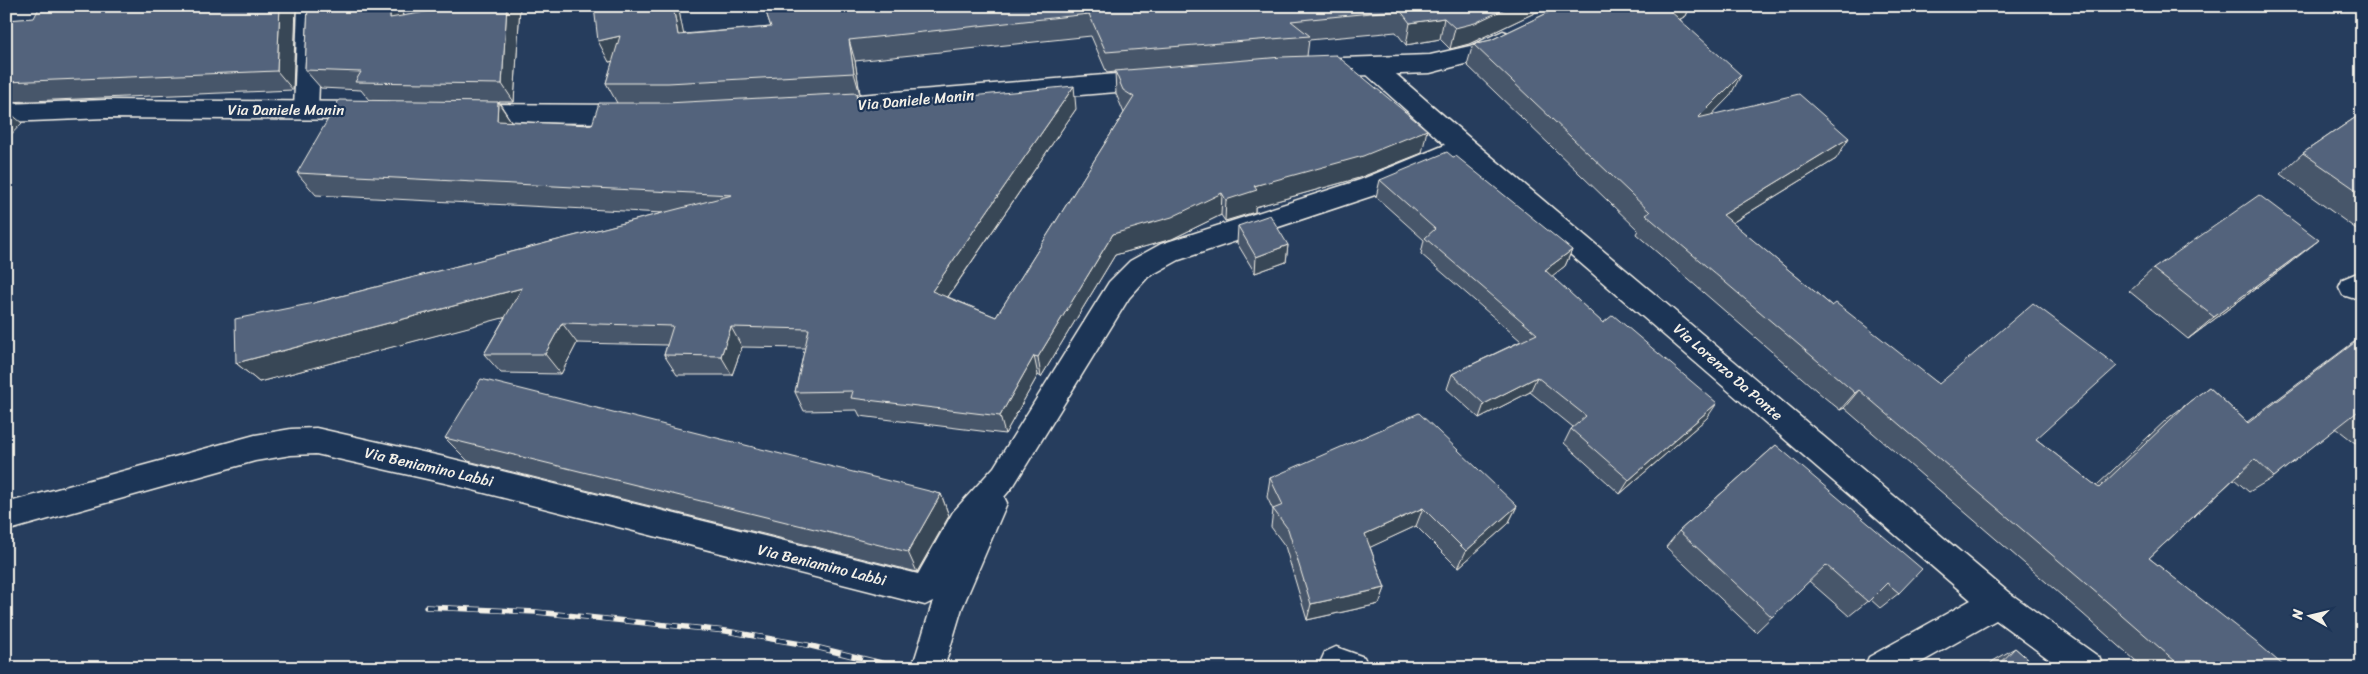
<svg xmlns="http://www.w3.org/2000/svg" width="2368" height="674" font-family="Sriracha,sans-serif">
<rect width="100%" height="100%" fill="#263d5d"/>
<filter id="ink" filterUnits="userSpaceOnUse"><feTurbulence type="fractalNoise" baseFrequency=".02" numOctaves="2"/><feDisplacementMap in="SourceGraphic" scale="10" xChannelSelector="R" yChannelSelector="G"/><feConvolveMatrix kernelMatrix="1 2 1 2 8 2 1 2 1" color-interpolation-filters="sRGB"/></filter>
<g filter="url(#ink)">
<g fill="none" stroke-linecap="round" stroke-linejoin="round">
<g stroke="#f4f1e8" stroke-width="3">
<g id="minor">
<path d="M298,6h24l-4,104 -3,7 -9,2 -9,-2 -3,-7z"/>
<path d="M1374,59l8,3 91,79 535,451 91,65 5,11h-43l-65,-48 -85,48h-47l5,-11 102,-57 -510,-440 -83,34 -199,66 -31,17 -19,21 -115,187 -10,12 3,6 -45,105 -18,60h-32l21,-67 -8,4 -476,-121 -133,-30 -25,1 -36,6 -249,70v-28l249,-68 36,-6 25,-1 133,30 469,116 35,-62 41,-45 115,-185 21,-21 31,-17 199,-64 85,-35 -79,-71 -4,-6 4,-6z"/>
<path d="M2362,271v24l-10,3 -9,-3 -4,-8 4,-8z"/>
<path d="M1336,647l28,10 5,11h-47l-2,-5 5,-11z"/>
</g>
</g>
<g stroke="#f4f1e8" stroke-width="3">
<g id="tertiary">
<path d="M1503,31l8,3 4,6 -4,6 -27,13 -54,14 -117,4 -8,-3 -4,-6 4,-6 8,-3 117,-4 40,-9z"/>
<path d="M1153,71l9,3 3,6 -3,6 -9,3 -331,27 -9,-2 -3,-7 3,-7 9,-2z"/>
<path d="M106,100l263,2 9,2 3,7 -3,7 -9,2 -263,-2 -100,4v-18z"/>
<path d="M470,104l162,1 9,2 3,7 -3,7 -9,2 -162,-1 -9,-2 -3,-7 3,-7z"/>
</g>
</g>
<use href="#minor" fill="#1d3557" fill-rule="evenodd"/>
<use href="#tertiary" fill="#1d3557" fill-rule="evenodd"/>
<g stroke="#f4f1e8" stroke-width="5.5">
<path id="rail" d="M426,607l110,5 190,19 81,14 95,23"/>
</g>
<use href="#rail" stroke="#1d3557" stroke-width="4" stroke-dasharray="11" stroke-linecap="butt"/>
</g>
<g fill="#47566a" stroke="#f4f1e8" fill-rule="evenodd">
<path d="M296,6l-3,84 -287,12v-82z"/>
<path d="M308,6h94l1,10 58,-10h59l-6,96h-15l12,19 81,4 25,-22 -11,-20 7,-22 -4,1 -12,-56h80l2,5 4,23 88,-7 -7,-21h785l-80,38 -19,5 -10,-10 -34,6 -10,-13 -87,8 -2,16 115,97 -63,25 -104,29v5l-30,9 -4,-6 -49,24 -57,16 -74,122 -3,-2 -33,59 -145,-18 -3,-6 -53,1 -9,-19 10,-44 -63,-1 -10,28h-55l-13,-20 3,-10 -90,-2 -16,31 -60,-1 -17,-19 21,-37 -246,65 -23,-19 78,-60 349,-90 -347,-18 -19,-22 72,-73 -8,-10 -40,-2 -16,-18zM1091,36l16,37 8,-1 1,22 8,19 -128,204 -48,-20 128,-188 -216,-2 -4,-13h4l-5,-33z"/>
<path d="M1562,6h128l-4,10 -6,3 50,77 -19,19 125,44 -104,64 100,83 107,78 97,55 60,47 71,-67 42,-32 38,35 115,-86v103l-7,4 -19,-15 -62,49 -25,15 -15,-13 -85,79 137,110h-142l-61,-54 -239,-206 -4,2 -16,-13 -188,-163 2,-4 -171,-165 6,-21 18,-4z"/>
<path d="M2362,113v116l-3,2 -79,-57 23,-21z"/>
<path d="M1380,180l192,70 -7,16 -14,10 156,142 -87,76 -56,-51 7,-14 2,-2 -43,-35 -51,26 -32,-29 5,-15 69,-33 -100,-87 3,-14 -48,-43z"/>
<path d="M1238,226l50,19 -2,17 -31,11 -18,-30z"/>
<path d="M2291,262l-103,77 -59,-48 24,-22z"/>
<path d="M445,438l496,56 8,22 -32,56 -449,-111z"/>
<path d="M1776,445l123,148 -19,15 -10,-9 -21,17 -40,-35 -53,51 -90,-85 13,-16z"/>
<path d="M1270,478l247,28 -9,18 -50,44 -42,-42 -46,21 15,41 -6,16 -72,16 -22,-74 -14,-19 2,-17 -6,-13z"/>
<path d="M2015,648l23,20h-51l6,-7z"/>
</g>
<g fill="#394656" stroke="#f4f1e8">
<path d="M280,6h16l-3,84 -16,-19z"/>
<path d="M390,6h12l2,31 -14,-19z"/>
<path d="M507,6h13l-6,96 -12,-18z"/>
<path d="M673,6h4l2,5 9,45 -10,-21z"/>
<path d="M1511,6h38l-80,38 -19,5 5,-21z"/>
<path d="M1674,6h16l-4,10 -27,14 9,-21z"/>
<path d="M1444,18l-4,21 -34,6 4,-22z"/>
<path d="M620,36l11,21 -22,5 -11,-21z"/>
<path d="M849,40l6,21 5,33 -6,-21z"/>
<path d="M1741,75l-11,21 -42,43 10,-21z"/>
<path d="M1074,86l2,23 -138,202 -6,-20z"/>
<path d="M856,93l7,22 -5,-8z"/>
<path d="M498,102l15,22 -16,-3z"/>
<path d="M6,110l16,13 -16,17z"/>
<path d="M1427,130l-5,23 -63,25 -104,29v5l-30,9 1,-21 28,-14z"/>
<path d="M1849,138l-13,21 -124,76 11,-20z"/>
<path d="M1222,193l-1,22 -49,24 -57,16 -74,122 -3,-20 75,-123z"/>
<path d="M2319,240l-28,22 -103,77 26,-22z"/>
<path d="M1288,245l-2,17 -31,11 1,-16z"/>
<path d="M1572,250l-7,16 -27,21 7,-17z"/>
<path d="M522,288l15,21 -278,73 -23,-19z"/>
<path d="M562,323l15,20 -16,31 -16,-20z"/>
<path d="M731,327l11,20 -10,28 -11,-19z"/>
<path d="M1034,356l4,19 -33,59 -5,-18z"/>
<path d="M1537,377l-7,15 -51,26 5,-14z"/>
<path d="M1859,390l-15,18 -4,2 15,-17z"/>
<path d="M1717,403l-10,15 -87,76 9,-14z"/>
<path d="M941,494l8,22 -32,56 -9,-20z"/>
<path d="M1517,506l-9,18 -50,44 8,-17z"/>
<path d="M1423,508l-7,18 -56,26 5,-18z"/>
<path d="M1385,588l-6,16 -72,16 4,-16z"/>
</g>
<g fill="#52647b" stroke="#f4f1e8">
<path d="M40,6h240l-3,65 -271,11v-62l28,-2z"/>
<path d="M308,6h82v12l71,-12h46l-5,78 -147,-2 6,-10 -56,-2z"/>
<path d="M597,6h76l5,29 93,-8 -7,-21h747l-36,17 -20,5 -11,-10 -34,5 -10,-13 -109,11 19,15 -204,16 -17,-38 -240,26 5,33 -186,10h-62l14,-47 -22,5 -4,-34z"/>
<path d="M1562,6h112l-6,3 73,66 -43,43 101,-24 50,44 -126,77 109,91 4,-3 103,81 94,-81 84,63 -81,73 63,49 90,-86 20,-15 39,36 114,-86v73l-1,-1 -87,68 -19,-18 -106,99 113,89 24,21h-103l-77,-67 -247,-211 -4,3 -16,-14 -193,-164 4,-3 -177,-168 18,-4z"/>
<path d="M1336,55l91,75 -64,26 -109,30 3,4 -31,10 -4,-7 -50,24 -59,17 -75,123 -4,-1 -34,60 -149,-18 2,-7 -58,1 14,-63 -78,-2 -10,29 -57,-1 9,-29 -111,-3 -17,31h-61l38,-66 -286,75 -1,-44 79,-16 418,-108 -435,-22 42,-73 159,2 -1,19 95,4 7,-22h68l189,-10 2,14 216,-21 -142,205 64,26 138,-220 -11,-7 -8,-19 167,-14z"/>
<path d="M2362,113v81l-59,-41z"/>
<path d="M1447,152l6,5 3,-1 116,94 -27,20 58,53 10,-8 104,88 -88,77 -58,-51 15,-13 -49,-39 -53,27 -32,-30 85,-40 -112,-96 10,-9 -55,-49z"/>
<path d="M2259,195l60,45 -105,77 -61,-48z"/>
<path d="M1270,215l18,30 -32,12 -18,-31z"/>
<path d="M481,379l460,115 -33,58 -463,-114z"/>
<path d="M1419,413l98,93 -51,45 -43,-43 -58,26 20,54 -74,16 -23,-75 -15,-20 10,-4 -13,-27z"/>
<path d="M1776,445l146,124 -23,24 -12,-10 -19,19 -42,-37 -54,52 -93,-86z"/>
<path d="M2015,648l23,20h-42z"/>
</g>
</g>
<g text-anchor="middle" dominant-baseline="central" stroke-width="4.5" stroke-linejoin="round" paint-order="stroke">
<g font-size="15" fill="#f4f1e8" stroke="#1d3557">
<text transform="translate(916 100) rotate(-5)">Via Daniele Manin</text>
<text x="286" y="110">Via Daniele Manin</text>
<text transform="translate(1728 372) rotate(41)">Via Lorenzo Da Ponte</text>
<text transform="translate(429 467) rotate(13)">Via Beniamino Labbi</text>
<text transform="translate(822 565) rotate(14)">Via Beniamino Labbi</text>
</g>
</g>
<rect width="2368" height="674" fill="none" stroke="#1d3557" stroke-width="25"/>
<rect x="12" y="12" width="2343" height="649" fill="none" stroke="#f4f1e8" stroke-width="2" filter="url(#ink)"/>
<g transform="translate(2310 616) rotate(278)" stroke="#1d3557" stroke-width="4" paint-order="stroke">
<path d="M0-4L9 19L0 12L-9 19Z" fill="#f4f1e8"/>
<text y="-8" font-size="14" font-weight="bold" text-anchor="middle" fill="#f4f1e8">N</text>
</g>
</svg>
